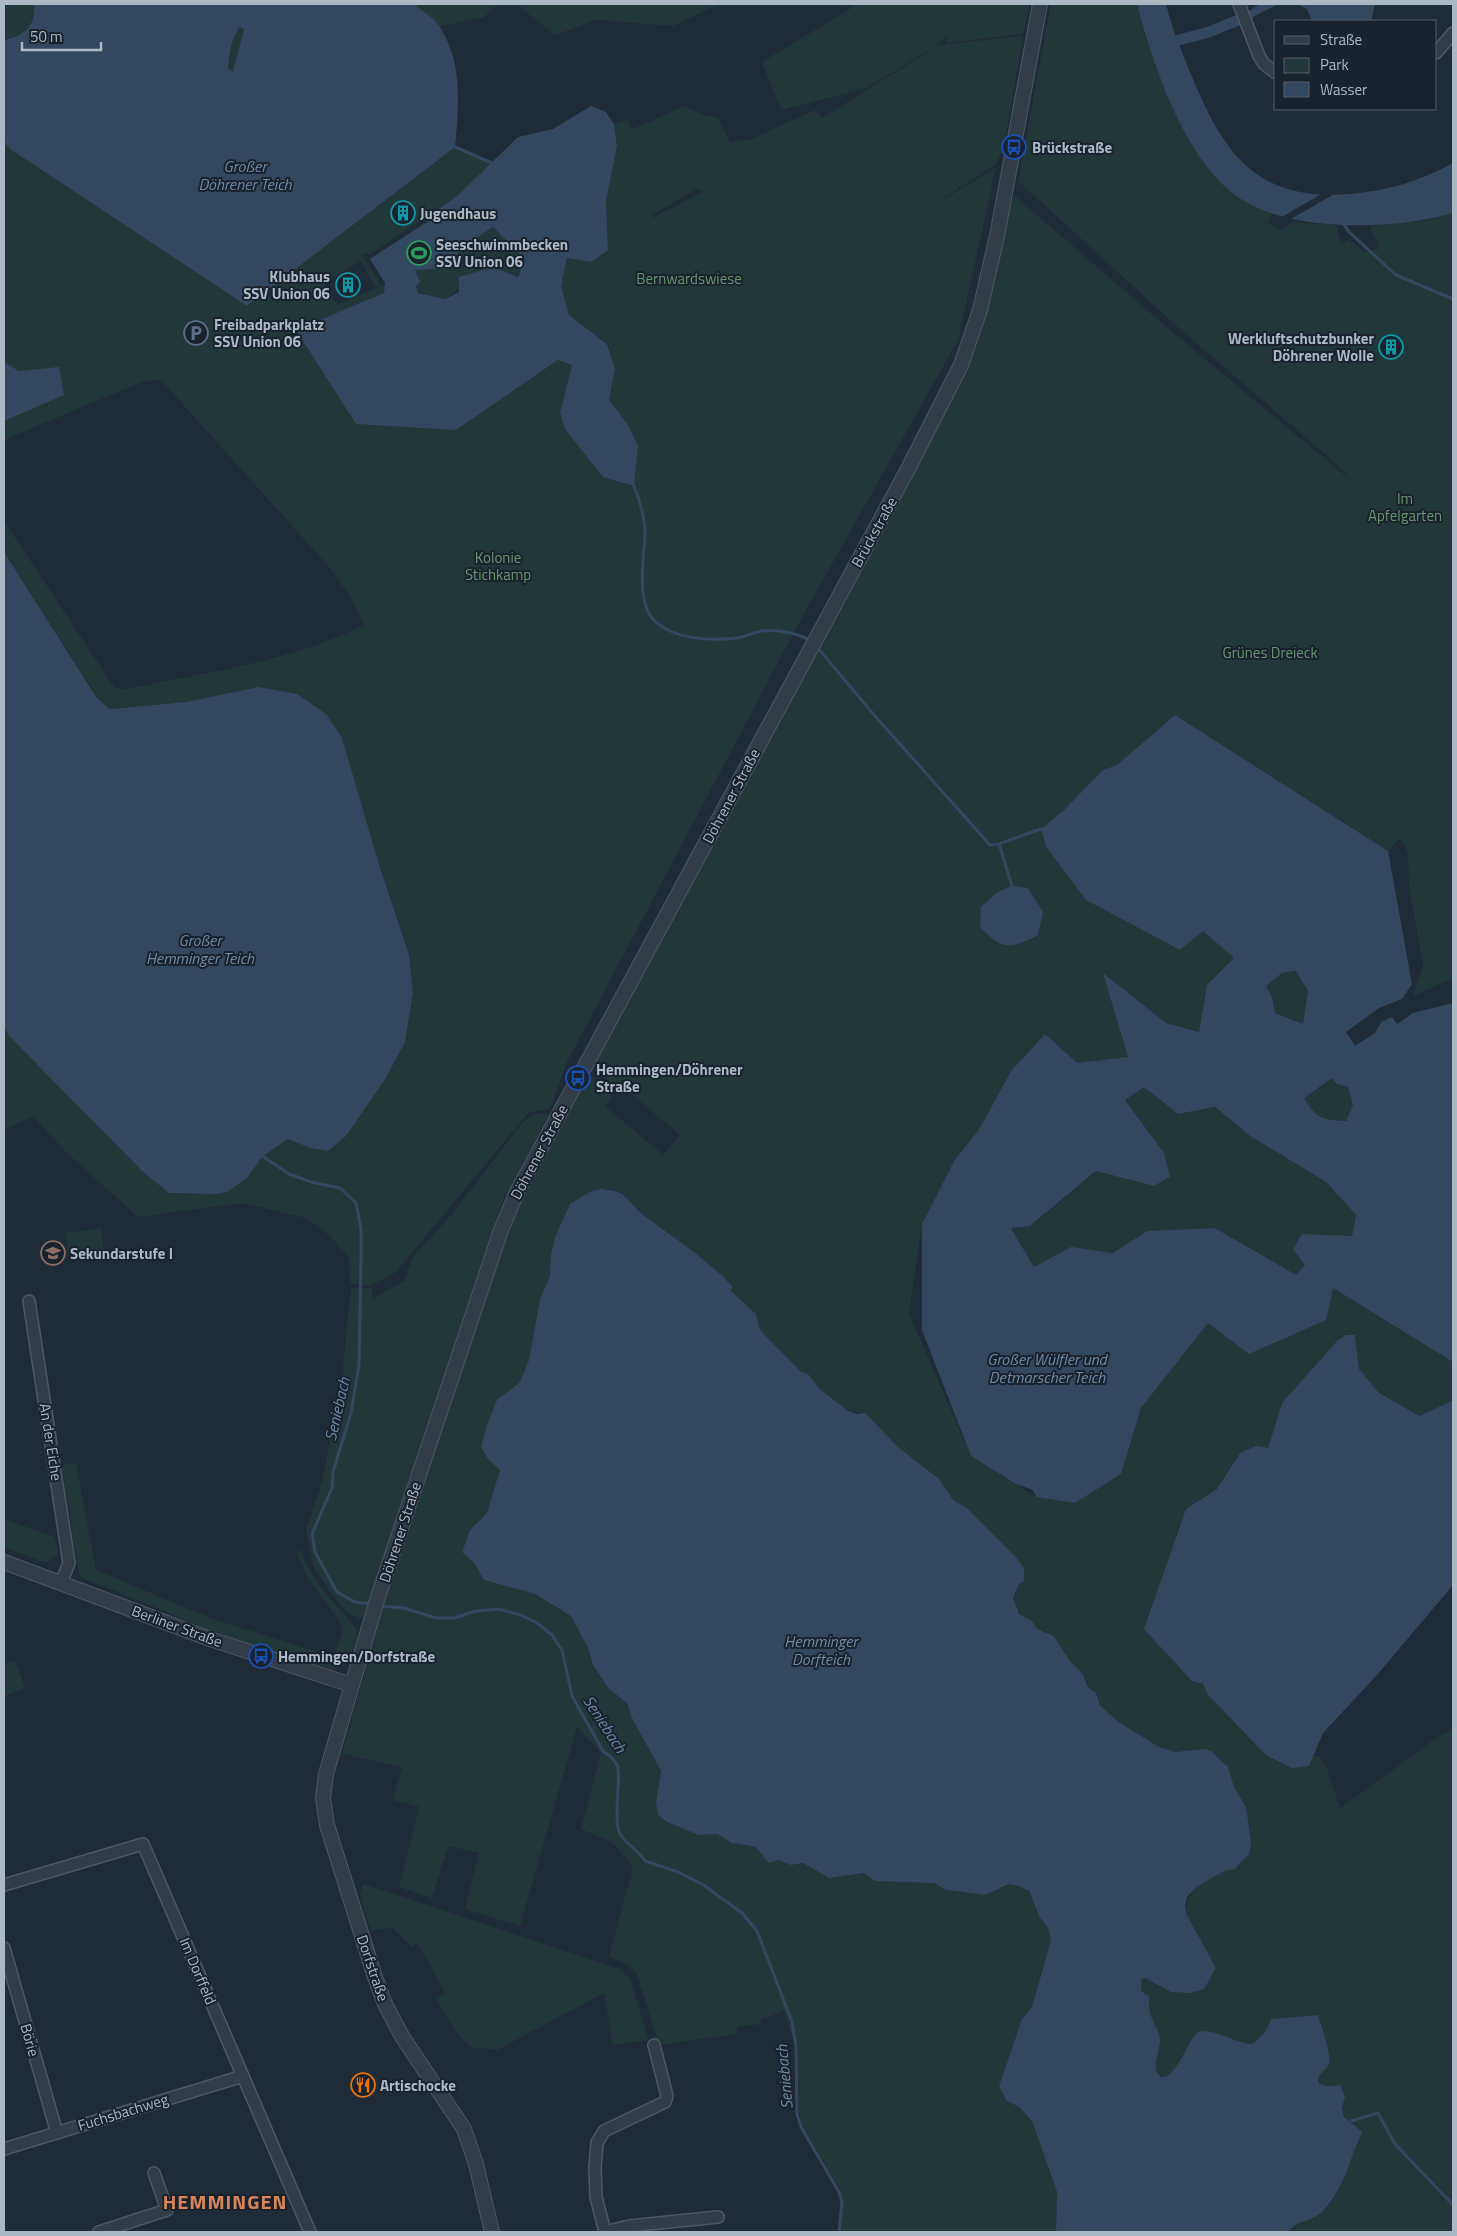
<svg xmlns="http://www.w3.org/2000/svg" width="1457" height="2236" font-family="'Titillium Web',sans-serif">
<rect width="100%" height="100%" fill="#202b38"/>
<g fill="#213839" fill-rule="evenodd">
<path d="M4,4h31c-1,22 -9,32 -31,36z"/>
<path d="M414,4h84l-15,14 -44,8z"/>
<path d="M516,4h203l-46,22 -76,-6 -42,15z"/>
<path d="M858,4h172l-7,30 -77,9 2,-9 -13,13 -69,41 -85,22 -19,-48z"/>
<path d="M1051,4h86l20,65 12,30 31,58 44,44 28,12 -4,10 14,7 11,-8 43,3 6,19 7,-5 16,13 13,-4 1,-5 -8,-11v-6l57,-6 25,-7v765l-40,18 10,-32 -14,-77 -1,-35 -8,-14 -12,13 -213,-136 -58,50 -14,5 -40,41 -22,18 162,101 32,28 -28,27 -8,47 -33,-9 -62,-49 24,84 -51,5 -32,-29 -34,37 -31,57 -26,33 -32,63 -13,90 62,142 65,41 39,6 46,-29 20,-66 67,-85 125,-35 120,74v38l-32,16 -42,-23 -20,-24 -4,-34 -73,68 -14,45 -28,5 -23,36 -31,20 6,172 11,3 63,71 43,11 4,-10 7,1 7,11 13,40 98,-71 15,-8v503h-165c8,-12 26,-11 36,-21 21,-22 26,-55 32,-83l-5,-7 -5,-1 -2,-4 -4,-31c-7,1 -16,3 -22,-3l2,-9 8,-8 -11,-50 -46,4 -5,12 -13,13c-20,1 -38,-17 -56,-11l-24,39 -5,4 -7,1c-11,-8 -1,-23 -1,-36 0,-10 -6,-16 -9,-25 -2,-6 -2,-13 -2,-20l-8,-5v-11l3,-3 20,11 40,1 12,-21 -29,-53c-4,-23 16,-37 37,-44 3,-1 9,-1 12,-3 4,-3 8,-10 13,-14l-3,-47 -12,-20 -10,-25 -19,-13 -30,3 -16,-5 -42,-26 -17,-16 -4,-12 -9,-7 -41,-54 -9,-3c-7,-14 -19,-9 -24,-31l6,-14 5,-3 -11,-26 -47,-48 -12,-6 -15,-22 -41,-32 -33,-33 -17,-3 -28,-22 -12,-15 -8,-3 -40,-41 -4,-16 -25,-23 1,-5c-26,-27 -58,-47 -87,-70 -7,-6 -19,-20 -25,-23 -9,-6 -21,-3 -30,-1l-39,63 -1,21 -10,23 -11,61 -9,22 -23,18 -9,59 13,10 -14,44 -17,17 -8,22 13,12 9,16 51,14 36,22 17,32 5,17 16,24 18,14 5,15 29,53 -5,31 43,33 18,-1 15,9 24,4 13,15 10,-2 12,5 12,-2 26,15 35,-5 11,8 59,2 12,7 39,5 24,-11 9,2 11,5 10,25 9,12 3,12 -19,67 -10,11 -23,68 7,14 13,7 13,14 25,71 -1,40h-215l2,-29 -2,-12 -38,-64 -4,-14 -1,-69 -4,-1 -10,-32 -23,9v4l-24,3v7l-78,11 -22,-71 -10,-10 -18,-7 24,-90 -21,-25 -31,-13 20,-76 -24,-26 -57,199 -55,-17 14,-56 -31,-7 -16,52 -33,-11 20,-80 -26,-7 9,-33 -60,-13 50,-179 116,-344 15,-36 64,-122 26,23 -8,10 58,49 17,-20 -58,-49 -5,5 -24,-24 215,-398 58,-104 -2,-2 88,-167 35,-84 18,-119 11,4 160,138 177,147 -20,-21 -153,-132 -162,-148z"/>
<path d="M240,27l4,2 -11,42 -5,-1c2,-15 2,-31 12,-43z"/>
<path d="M1023,36l-19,111 -8,17 -66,43 66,-39 -38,172 -157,279 -235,445 -16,45 -21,3 -133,160 -26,14 -19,-2 -3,-28 -18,-20 -24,-18 -64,-15 -104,14 -70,-63 -35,-37 -29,12v-103l5,10 133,135 27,22 47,1 11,-2 20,-14 15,-21 26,-18 22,9 36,-12 40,-58 19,-36 8,-49 -4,-38 -32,-97 -119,-171 -72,15 -76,7 -12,-11 -94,-146v-31l108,163 3,4 7,2c82,-18 166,-27 242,-65l-12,-26 -22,-31 -169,-188 -17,1 -140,59v-19l13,-7 42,-46 -40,3 -15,-9v-220l6,7 237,157 208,-159 37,16 -35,33 -88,59 -2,-3 -5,3 20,31 3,-3 -1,10 -88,37 160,100 102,-70 14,5 -12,48 68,12 -20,-25 7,-32 -7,-24 -39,-29 -8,-29 6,-28 41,-8 -2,-49 11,-55 -3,-22 13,-4 4,10 53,-24 23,10 11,1 12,25 21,-3 64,-29 7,8 117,-73zM697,189l7,2 -51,27 -1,-3zM361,261l15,27 -39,17 -13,-23z"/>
<path d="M493,227l32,32 -7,18 -25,-10 -48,32 -27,-6 -4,-23 31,-1 19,-23z"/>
<path d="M1296,971l12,20 -5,34 -28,-12 -3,-16 -6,-11 16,-13z"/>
<path d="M1332,1078l5,6 11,3 5,18 -7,16c-24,-1 -29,-2 -42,-23z"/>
<path d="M1144,1087l34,27 37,-7 35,29 76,46 30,33 -4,21 -47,29 -9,10 -81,-47 -68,3 -34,22 -42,-5 -37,19 -23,-39 20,-2 66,-55 57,15 10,-33 -39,-53z"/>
<path d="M535,1114h14l-48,91 -139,414 -14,-6 -11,-12 -23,-33 -8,-37 17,-53 18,-93 10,-97h21v12l33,-20 7,-22 40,-44 71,-92z"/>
<path d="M101,1228l3,24 -35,5 -4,-24z"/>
<path d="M76,1463l20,107 117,49 121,38 9,-27 -4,-10 -32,-43 -11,-26h5c11,32 35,53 56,78 1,17 -8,37 -24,41l-65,-21v-2l-7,-2 -1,2 -42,-14 -135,-55 -4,-3 -17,-110z"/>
<path d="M4,1519l51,18 3,16 -12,10 -42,-16z"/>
<path d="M15,1660l10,28 -21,8v-32z"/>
<path d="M363,1884l257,85 11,11 17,60 -35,5 -9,-52 -107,57 -27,-3 -12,-13 -23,-36 11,-4 -28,-50 -6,3 -20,-20 -21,4 -11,-36z"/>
</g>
<g fill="#324860" fill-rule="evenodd">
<path d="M34,4h380c8,7 20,14 26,23 23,37 19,79 15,120l-208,159 -237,-157 -6,-7v-102c21,-4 32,-15 30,-36zM240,27l4,2 -11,42 -5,-2c2,-14 2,-30 12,-42z"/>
<path d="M1137,4h29c6,25 17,51 27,75 32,77 65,122 156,115 38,-3 71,-13 104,-31v50c-35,10 -72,13 -108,12 -34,-1 -69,-6 -99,-23 -59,-33 -93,-137 -109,-198z"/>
<path d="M1260,4h18l-29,15 -3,-6z"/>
<path d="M1298,4h77l-4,17h-59l-5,-12z"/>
<path d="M591,106l15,6 8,12 3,22 -11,55 2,49 -17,12 -24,-4 -6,28 8,29 38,29 8,24 -6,32 19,25 10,21 -4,40 -31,-9 -38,-48 -5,-16 12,-48 -14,-5 -102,70 -100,-6 -60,-94 88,-37 1,-10 -15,-24 69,-45 -2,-4 20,-14 61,-59 35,-8zM493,227l32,32 -7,18 -25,-10 -34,10v15l-14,7 -27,-6 -2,-7 4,-4 -5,-12 30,-1 19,-23z"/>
<path d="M4,362l15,9 40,-4 5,28 -60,26z"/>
<path d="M4,552l93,146 13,11 76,-7 72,-15 39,7 29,20 16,24 35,120 32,97 4,38 -8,49 -19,36 -40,58 -18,15 -18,-3 -22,-9 -26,18 -15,21 -20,14 -11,2 -47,-1 -27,-22 -133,-135 -5,-10z"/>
<path d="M1175,715l213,136 24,133 -10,15 -23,9 -33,24 9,14 20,-13 6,-11 11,-5 5,7 16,-11 40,-10v359l-120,-74 -7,32 -77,34 -41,-31 -67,85 -20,66 -46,29 -39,-6 -3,-7 -17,-6 -45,-28 -49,-126v-106l32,-63 26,-33 31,-57 34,-37 32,29 51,-6 -25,-84 63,50 33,9 8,-47 27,-27 -31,-27 -23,19 -94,-50 -39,-52 -6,-19 22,-18 40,-41 14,-5zM1296,971l12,20 -5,33 -28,-11 -3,-16 -6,-11 16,-13zM1332,1078l5,6 11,3 5,18 -7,16c-24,-1 -29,-2 -42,-23zM1144,1087l34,27 37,-7 35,29 76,46 30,33 -4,21 -50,-2 -9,15 12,16 -9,10 -81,-47 -68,3 -34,22 -42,-6 -37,20 -23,-39 19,-2 66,-55 58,15 16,-9 -6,-24 -39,-53z"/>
<path d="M1012,886l16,2 15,24 -5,23c-28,14 -36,16 -58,-8l1,-20 17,-15z"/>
<path d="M601,1189c5,1 14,1 19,4 8,4 15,15 22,21 30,23 64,44 90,72l-1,5 25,23 4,16 40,41 8,3 12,15 28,22 9,3 8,-1 33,34 41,32 15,22 12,6 48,48 10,13v13l-5,3 -6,14 6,16 13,7 5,8 17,7 15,24 14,14 4,12 9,7 4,12 17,16 42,26 16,5 29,-3 7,2 17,16 6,20 12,20 5,36 -2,11 -14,15 -11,2 -28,16 -9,10 -2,9 2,9 29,53 -12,21 -14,4 -19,-1 -26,-14 -4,2v11l8,5c0,7 0,14 2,20 3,9 9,15 9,25 0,12 -10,28 1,36l7,-1c13,-12 17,-27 26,-40 10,-15 41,9 59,8l13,-13 5,-12 47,-4c3,11 15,41 10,51 -4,6 -10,7 -10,16 6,6 15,4 22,3l5,12 -3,10 2,10 18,15c-12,26 -18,57 -38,78 -9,11 -28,10 -36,22h-232l1,-40 -25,-71 -13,-14 -13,-7 -7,-14 23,-67 10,-12 19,-67 -3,-12 -9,-12 -10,-25 -11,-5 -9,-2 -24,11 -39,-5 -12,-7 -59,-2 -11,-8 -35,5 -26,-15 -12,2 -12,-5 -10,3 -13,-16 -24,-4 -15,-9 -18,1 -32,-13 -9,-7 -2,-13 5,-31 -29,-53 -5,-15 -18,-14 -16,-24 -5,-17 -17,-32 -36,-22 -51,-14 -9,-16 -13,-12 8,-22 17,-17 13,-43 -12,-11 -7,-12 6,-22 10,-25 23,-18 9,-22 11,-61 10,-23 1,-21 4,-18 15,-33 20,-12z"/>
<path d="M1346,1335h9l4,34 20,24 41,23 33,-16v185l-76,90 -54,58 -14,33 -17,2 -26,-13 -58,-60 -5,-11 -11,-3 -48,-52 42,-120 31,-20 23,-36 16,-7 12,2 14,-45 56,-63z"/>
</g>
<path fill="#202b38" d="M1325,192h13l-49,28 -9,-2z"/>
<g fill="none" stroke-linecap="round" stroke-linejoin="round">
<g stroke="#324860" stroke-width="3">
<path d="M455,147l37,16"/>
<path d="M1343,223l6,9 47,43 57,24"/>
<path d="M634,486c6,15 11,31 11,48 -1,24 -10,71 11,88 20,18 55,19 81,16 8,-1 17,-6 25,-7 14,-2 37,2 48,10"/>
<path d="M817,647l58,69 115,129 9,-1 42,-15"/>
<path d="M999,844l13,42"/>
<path d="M261,1155l28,19 22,8 29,6 16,15 5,26v31l-2,105 -8,48 -18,59 -1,16 -20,46 3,18 22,40 18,10 17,2"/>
<path d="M380,1606l24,2 32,10h18l22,-7 22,-2 23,6 16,8 15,12 10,15 10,46 31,55c6,4 11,8 14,14 5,9 -4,49 2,67 4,10 19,18 26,29l33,11 24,12 40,29 15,18 35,91 4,24 1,68 4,13 38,65 3,10 -3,30"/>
<path d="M1351,2121l27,-8 17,31 58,61"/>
</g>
<path stroke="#324860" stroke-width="11" d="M1164,44l45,-12 39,-16"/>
<g stroke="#4e5863" stroke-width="14">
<g id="minor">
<path d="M1239,4l20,52 5,8 12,9"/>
<path d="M1436,53l17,-20"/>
<path d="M29,1301l40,262 -8,20"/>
<path d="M4,1885l139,-41 167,388"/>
<path d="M4,1948l53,185"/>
<path d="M4,2149l239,-73"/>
<path d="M99,2232l68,-22 -13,-37"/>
<path d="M605,2232l-9,-35 -1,-29 2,-25 7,-12 61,-29 2,-6 -13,-51"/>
<path d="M605,2232l24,-6 89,-9"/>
</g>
</g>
<g stroke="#4e5863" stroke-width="16">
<g id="tertiary">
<path d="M4,1562l206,77 142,46"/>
<path d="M492,2232l-16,-68 -12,-35 -61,-91 -18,-34 -10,-27 -48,-152 -4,-27 3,-24 51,-174 124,-370 16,-38 392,-725 52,-102 19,-55 17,-74 43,-232"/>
</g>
</g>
<use href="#minor" stroke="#333d48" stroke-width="11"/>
<use href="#tertiary" stroke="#333d48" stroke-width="14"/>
</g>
<defs>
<g id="bus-ring" transform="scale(1.25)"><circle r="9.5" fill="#19222d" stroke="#1a4fb4" stroke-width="1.5"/><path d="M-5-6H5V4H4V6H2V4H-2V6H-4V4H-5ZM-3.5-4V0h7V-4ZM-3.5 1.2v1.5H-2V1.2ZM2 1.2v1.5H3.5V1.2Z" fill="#1a4fb4"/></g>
<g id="building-ring" transform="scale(1.25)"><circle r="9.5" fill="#19222d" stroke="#0f9aa8" stroke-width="1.5"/><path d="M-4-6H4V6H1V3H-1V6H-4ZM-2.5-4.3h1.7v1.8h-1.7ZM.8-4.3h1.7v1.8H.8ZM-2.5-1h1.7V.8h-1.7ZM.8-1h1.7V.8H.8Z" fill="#0f9aa8"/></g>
<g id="stadium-ring" transform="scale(1.25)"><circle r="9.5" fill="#19222d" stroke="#2e9e5b" stroke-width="1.5"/><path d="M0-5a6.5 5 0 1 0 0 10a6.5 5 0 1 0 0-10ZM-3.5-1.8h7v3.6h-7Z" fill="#2e9e5b"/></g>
<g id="parking-ring" transform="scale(1.25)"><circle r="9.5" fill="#19222d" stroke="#5c6f8a" stroke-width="1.5"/><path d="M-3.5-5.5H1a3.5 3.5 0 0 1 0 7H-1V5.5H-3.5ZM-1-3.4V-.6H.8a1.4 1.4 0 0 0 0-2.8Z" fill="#5c6f8a"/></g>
<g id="school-ring" transform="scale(1.25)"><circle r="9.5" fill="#19222d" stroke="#8d6e63" stroke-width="1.5"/><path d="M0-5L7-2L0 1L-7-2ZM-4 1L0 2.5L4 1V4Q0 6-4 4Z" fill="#8d6e63"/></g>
<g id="restaurant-ring" transform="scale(1.25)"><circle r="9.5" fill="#19222d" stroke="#e8710a" stroke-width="1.5"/><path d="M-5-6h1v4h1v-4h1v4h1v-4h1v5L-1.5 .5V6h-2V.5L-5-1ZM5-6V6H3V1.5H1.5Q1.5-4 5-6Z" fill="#e8710a"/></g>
</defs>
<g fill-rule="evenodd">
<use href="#bus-ring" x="1014" y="147"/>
<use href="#building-ring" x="403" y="213"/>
<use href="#stadium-ring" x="419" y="253"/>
<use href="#building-ring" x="348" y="285"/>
<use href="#parking-ring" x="196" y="333"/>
<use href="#building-ring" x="1391" y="347"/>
<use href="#bus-ring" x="578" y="1078"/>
<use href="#school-ring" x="53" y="1253"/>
<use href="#bus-ring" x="261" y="1656"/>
<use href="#restaurant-ring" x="363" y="2085"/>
</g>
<g text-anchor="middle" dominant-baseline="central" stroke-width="4" stroke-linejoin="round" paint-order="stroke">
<g font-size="15" font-weight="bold" fill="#adb8c5" stroke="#19222d" text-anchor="start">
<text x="1032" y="147">Brückstraße</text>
<text x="420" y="213">Jugendhaus</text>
<text x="436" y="244">Seeschwimmbecken<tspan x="436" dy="17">SSV Union 06</tspan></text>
<text x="330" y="276" text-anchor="end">Klubhaus<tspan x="330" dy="17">SSV Union 06</tspan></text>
<text x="214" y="324">Freibadparkplatz<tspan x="214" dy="17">SSV Union 06</tspan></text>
<text x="1374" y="338" text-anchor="end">Werkluftschutzbunker<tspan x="1374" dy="17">Döhrener Wolle</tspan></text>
<text x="596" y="1069">Hemmingen/Döhrener<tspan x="596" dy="17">Straße</tspan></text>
<text x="70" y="1253">Sekundarstufe I</text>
<text x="278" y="1656">Hemmingen/Dorfstraße</text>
<text x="380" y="2085">Artischocke</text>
</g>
<g font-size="15" fill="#64966d" stroke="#19222d">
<text x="689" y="278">Bernwardswiese</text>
<text x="1405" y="498">Im<tspan x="1405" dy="17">Apfelgarten</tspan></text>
<text x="498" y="557">Kolonie<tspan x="498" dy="17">Stichkamp</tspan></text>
<text x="1270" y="652">Grünes Dreieck</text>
</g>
<g font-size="15" fill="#adb8c5" stroke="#19222d">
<text transform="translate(874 532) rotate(-61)">Brückstraße</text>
<text transform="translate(731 796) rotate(-62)">Döhrener Straße</text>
<text transform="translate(539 1152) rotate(-62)">Döhrener Straße</text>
<text transform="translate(51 1442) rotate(81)">An der Eiche</text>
<text transform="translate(400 1532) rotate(-72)">Döhrener Straße</text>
<text transform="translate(177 1626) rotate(20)">Berliner Straße</text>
<text transform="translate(373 1968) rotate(71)">Dorfstraße</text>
<text transform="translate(198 1971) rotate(67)">Im Dorffeld</text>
<text transform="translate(30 2040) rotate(74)">Börie</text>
<text transform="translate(123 2112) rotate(-17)">Fuchsbachweg</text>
</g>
<g font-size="16" font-style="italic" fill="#6d8baa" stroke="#19222d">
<text x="245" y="166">Großer<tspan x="245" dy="18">Döhrener Teich</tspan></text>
<text x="200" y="940">Großer<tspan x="200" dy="18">Hemminger Teich</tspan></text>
<text x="1047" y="1359">Großer Wülfler und<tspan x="1047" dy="18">Detmarscher Teich</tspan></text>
<text transform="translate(337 1409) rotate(-77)">Seniebach</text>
<text x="821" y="1641">Hemminger<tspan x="821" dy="18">Dorfteich</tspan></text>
<text transform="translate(605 1724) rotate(57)">Seniebach</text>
<text transform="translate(784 2077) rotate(-95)">Seniebach</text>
</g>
<g font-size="20" font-weight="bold" letter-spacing="1" fill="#d68658" stroke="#19222d">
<text x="225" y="2201">HEMMINGEN</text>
</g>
</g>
<rect width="1457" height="2236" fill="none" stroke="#adb8c5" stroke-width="10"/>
<rect x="1274" y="20" width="162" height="90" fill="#19222d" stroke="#545e6a"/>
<rect x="1284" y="36" width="25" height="8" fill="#333d48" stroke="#545e6a"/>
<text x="1320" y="45" font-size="15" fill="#adb8c5">Straße</text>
<rect x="1284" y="58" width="25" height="15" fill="#213839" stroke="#545e6a"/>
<text x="1320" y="70" font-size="15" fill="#adb8c5">Park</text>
<rect x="1284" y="82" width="25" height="15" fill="#324860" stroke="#545e6a"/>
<text x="1320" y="95" font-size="15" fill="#adb8c5">Wasser</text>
<path d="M22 42v8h79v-8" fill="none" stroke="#adb8c5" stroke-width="2.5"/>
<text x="30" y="42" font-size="15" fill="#adb8c5" stroke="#19222d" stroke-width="4" paint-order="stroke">50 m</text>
</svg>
